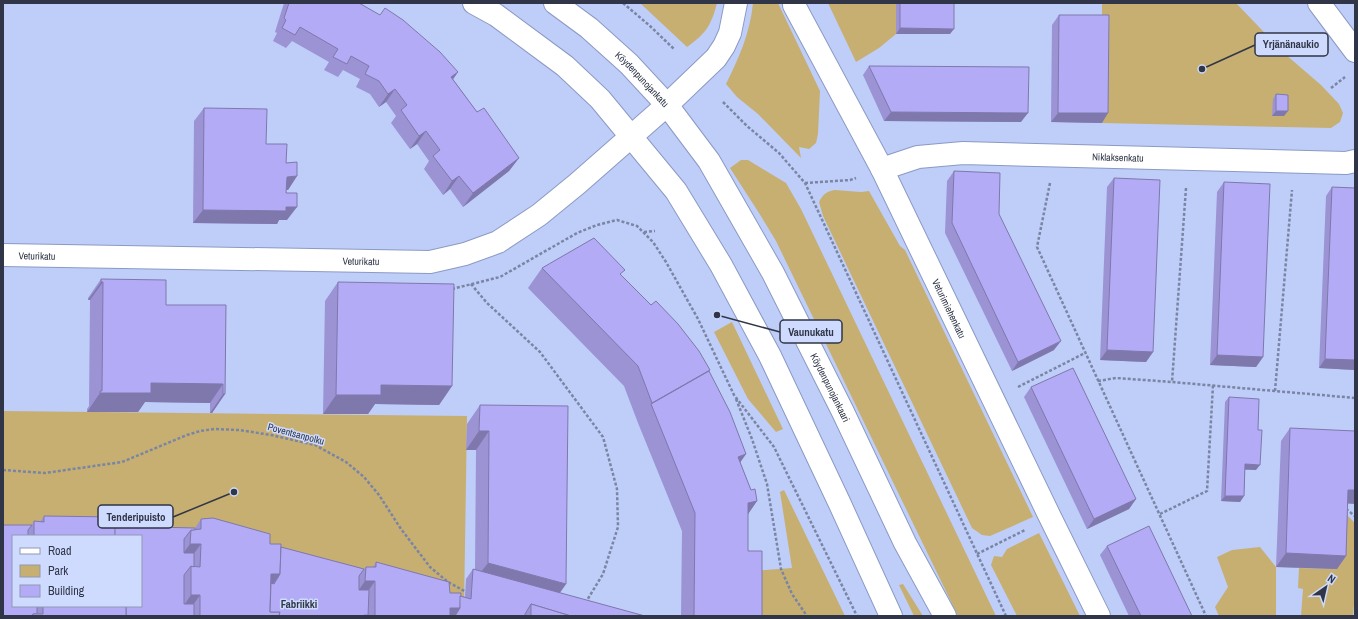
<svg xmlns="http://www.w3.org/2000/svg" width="1358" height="619" font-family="'Archivo Narrow',sans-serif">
<rect width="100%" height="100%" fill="#becef9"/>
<g fill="#c7af71">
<path d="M640,3h77c-6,23 -11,30 -30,44z"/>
<path d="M753,3h25l42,88 -2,43 -2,9 -7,6 -10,-2 2,11 -43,-44 -21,-17 -11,-13c13,-26 24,-51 27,-81z"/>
<path d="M828,3h68v31l-17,14 -23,14z"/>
<path d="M1102,3h134l49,51 36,31 18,19 4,9 -3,9 -9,6 -229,-5z"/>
<path d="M741,160h7l38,23 15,26 195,407h-38l-182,-375 -17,-28 -29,-45z"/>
<path d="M835,190l26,2 8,-1 31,55 5,4 128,267 -43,19 -8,-1 -10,-7 -149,-312 -4,-14c4,-8 8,-11 16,-12z"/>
<path d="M732,322l51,107 -7,3 -28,-33 -34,-67z"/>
<path d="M3,411l464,5 -3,193 -323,-73 -138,-2z"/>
<path d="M784,490l61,126h-95v-45l42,-3 -12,-76z"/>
<path d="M1345,513l10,10v69l-2,24h-52l2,-27 -5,-1 1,-20 38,1z"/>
<path d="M1039,533l41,83h-63l-26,-51 3,-9 8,1 5,-8z"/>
<path d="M1260,547l16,20v49h-57l-4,-9 13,-20 -11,-30 15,-7z"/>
<path d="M903,584l20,32h-9l-15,-31z"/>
</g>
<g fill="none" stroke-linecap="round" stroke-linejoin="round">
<g stroke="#8b9ac3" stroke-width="24">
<g id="minor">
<path d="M1319,3l36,48"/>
<path id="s1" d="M794,5l88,164 168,348 49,99"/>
<path id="s2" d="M882,169l36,-12 45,-4 383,10 9,-2"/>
<path id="s3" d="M3,255l427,7 35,-8 33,-12 41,-27 38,-31 90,-79 49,-47 8,-12 6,-13 6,-30"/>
</g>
</g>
<g stroke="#8b9ac3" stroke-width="24">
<g id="major">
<path d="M474,3l22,12 69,51 35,33 76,92 45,74 49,91 69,146 52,114"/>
<path id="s4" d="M555,3l34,25 40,36 38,41 42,56 64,112 70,139 62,131 40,73"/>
</g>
</g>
<g stroke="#7a85a4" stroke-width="2.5" stroke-dasharray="3 2" stroke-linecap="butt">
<path d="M623,3l27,23 24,23"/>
<path d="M1331,88l14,-11"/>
<path d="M723,102l24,24 32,27 26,30 201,433"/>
<path d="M805,183l45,-3 6,-2"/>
<path d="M1050,183l-13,64 169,369"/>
<path d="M1186,188l-14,194 183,16"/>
<path d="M644,232l11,-1"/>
<path d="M471,284l16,19 53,49 63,85 14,52 1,38 -15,47 -17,28"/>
<path d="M452,289l48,-12 77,-44 20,-8 20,-5 20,6 16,16 13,20 32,57 36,76 40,52 83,169"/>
<path d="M1098,381l18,-3 56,4"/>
<path d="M1018,387l67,-34"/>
<path d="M1275,391l17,-201"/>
<path d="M736,399l16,40 15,45 14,85 11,25 15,22"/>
<path d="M3,470l42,3 77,-11 65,-27 13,-4 14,-2 25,1 32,5 44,10 31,17 18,15 15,18 22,34 29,38 18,15 20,11"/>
<path d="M1346,509l9,7"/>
<path d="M1160,514l47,-23 6,-106"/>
<path d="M977,554l48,-24"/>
</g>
<use href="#minor" stroke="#fff" stroke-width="22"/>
<use href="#major" stroke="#fff" stroke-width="22"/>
</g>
<g fill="#9b93d4" fill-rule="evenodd">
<path d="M284,3h75l99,69 -5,7 24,33 42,46 -10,13 -46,36 -13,-18 -7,6 -19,-26 5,-8 -12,-17 -7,5 -19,-26 5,-7 -10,-14 -7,5 -9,-13 -14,-7 4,-8 -17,-9 -5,7 -14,-7 5,-8 -37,-21 -6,7 -13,-7 4,-8 -2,-1z"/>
<path d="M896,3h58l-4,31h-54z"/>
<path d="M1059,15l43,108 -51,-1 1,-97z"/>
<path d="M869,66l152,56 -137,-1 -21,-46z"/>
<path d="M1276,94l8,22h-12l1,-17z"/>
<path d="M204,108l62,36 31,32 -9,14h-2l1,30h-8l-2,4 -84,-1 1,-102z"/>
<path d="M954,171l45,43 55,136 -42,21 -67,-138 2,-52z"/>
<path d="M1114,178l39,174 -7,10 -46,-2 7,-173z"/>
<path d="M1224,182l39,175 -7,10 -46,-2 7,-173z"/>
<path d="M1332,187l23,1v182l-36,-2 7,-172z"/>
<path d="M542,268l79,7 88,96 37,83 -6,8 11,28 6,11 -9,13v37l14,65h-81l1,-85 -44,-108 -14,-37 -96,-98z"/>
<path d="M101,279l65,26h60l-1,89 -13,19h-2v-10l-65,-1 -7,10h-51v-3l2,-3 1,-106h-2v-2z"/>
<path d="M338,282l114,104 -13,19 -64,-1 -7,10h-45l2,-113z"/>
<path d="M1031,387l105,112 -7,10 -42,20 -63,-132z"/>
<path d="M1229,397l27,73h-11l-1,26 -4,6 -19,-1 4,-99z"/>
<path d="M480,405l86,179 -6,9 85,23h-642v-91h29l2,-4 6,1 4,-6 71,10 80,2 6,-9 69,25 94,25 2,-2h7l3,-5 74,31 15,4 1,-18 7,-10 2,1 1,-120h-10l1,-26zM13,536h128v70h-128z"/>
<path d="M1290,428l58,76 -2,52 -9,13 -61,-2 5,-126z"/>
<path d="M1107,546l85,70h-63l-29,-61z"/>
</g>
<g fill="#7e78ac">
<path d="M900,28l54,1 -4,5h-54z"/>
<path d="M458,72l-9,13 2,-8z"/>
<path d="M395,89l-9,13 -7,5 9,-13z"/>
<path d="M1276,111h12l-4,5h-12z"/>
<path d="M891,112l137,1 -7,9 -137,-1z"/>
<path d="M1058,113h50l-6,10 -51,-1z"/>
<path d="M426,131l-9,13 -7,5 9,-13z"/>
<path d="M519,158l-10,13 -46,36 10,-14z"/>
<path d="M297,176l-9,14h-11l10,-13z"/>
<path d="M459,176l-9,13 -7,6 9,-14z"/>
<path d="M286,207h11l-10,13h-8l-2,4 -84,-1 10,-13z"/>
<path d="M101,282h2l-13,18h-2z"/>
<path d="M1061,341l-7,9 -42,21 6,-9z"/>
<path d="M1107,350l46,2 -7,10 -46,-2z"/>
<path d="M1217,355l46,2 -7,10 -46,-2z"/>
<path d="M1325,359l30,1v10l-36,-2z"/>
<path d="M710,370l-14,20 -45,14 1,-1z"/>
<path d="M151,383l72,1 -13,19 -65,-1 -7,10h-51l13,-19z"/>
<path d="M381,385l71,1 -13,19 -64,-1 -7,10h-45l13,-19z"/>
<path d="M223,394h2l-13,19h-2z"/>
<path d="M479,431h10l-13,19h-10z"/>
<path d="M746,454l-13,19 5,-16z"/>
<path d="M1245,464l15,1 -4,5 -15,-1z"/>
<path d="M1348,490h7v14l-16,-1z"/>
<path d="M1225,496h19l-4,6 -19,-1z"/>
<path d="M1136,499l-7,10 -42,20 7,-10z"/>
<path d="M757,501l-13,19 4,-17z"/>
<path d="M190,544h11l-14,19 -10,-1z"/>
<path d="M1286,553l60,3 -9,13 -61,-2z"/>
<path d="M488,563l78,21 -13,18 -79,-21z"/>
<path d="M271,574h9l-13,19z"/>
<path d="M365,581h10l-13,19h-10z"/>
<path d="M191,595h9l-13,19h-9z"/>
<path d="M450,608h10l-5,8h-10z"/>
</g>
<g fill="#b4abf6" stroke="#7e78ac">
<path d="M289,3h70l21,12 5,-7 18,12 37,32 18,20 -7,5 26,35 7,-4 35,50 -46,35 -14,-17 -7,5 -19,-25 7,-6 -14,-19 -7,5 -18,-26 6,-5 -12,-16 -7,5 -9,-13 -14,-7 4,-8 -18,-10 -4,8 -14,-7 5,-8 -38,-22 -5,8 -13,-7 4,-8 -2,-2z"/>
<path d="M900,3h54v26l-54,-1z"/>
<path d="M1059,15h50l-1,98h-50z"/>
<path d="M869,66l160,1 -1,46 -137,-1z"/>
<path d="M1276,94l12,1v16h-12z"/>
<path d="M204,108l63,1 -1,35h21l-1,19 11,-1v14l-10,1 -1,16h11v14h-11v4l-83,-1z"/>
<path d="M954,171l46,2 -1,41 62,127 -43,21 -66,-139z"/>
<path d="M1114,178l46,2 -7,172 -46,-2z"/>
<path d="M1224,182l46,2 -7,173 -46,-2z"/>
<path d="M1332,187l23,1v172l-30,-1z"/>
<path d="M594,238l31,32 -5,4 31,31 5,-4 22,23 21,27 11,19 -58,33 -14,-37 -96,-98z"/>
<path d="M101,279l65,1v25h60l-1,89h-2v-10l-72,-1v10h-51v-2h2l1,-109h-2z"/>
<path d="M338,282l116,2 -2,102 -71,-1v10h-45z"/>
<path d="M1073,368l63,131 -42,20 -63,-132z"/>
<path d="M709,371l21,41 16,42 -8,3 13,33 4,-1 2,12 -9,2v48h14v65h-68l1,-103 -44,-109z"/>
<path d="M1229,397l30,2 -1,31h4l-2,35 -15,-1 -1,32h-19z"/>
<path d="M480,405l88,1 -2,178 -78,-21 1,-132h-10z"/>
<path d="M1290,428l65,3v59h-7l-2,66 -60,-3z"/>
<path d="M44,516l72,1 -1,19h-81v-15l10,1z"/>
<path d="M213,518l57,16v10h11l-1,30h-9l-1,38h10l-1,4h-79v-21h-9v-29l9,1 1,-23h-11l1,-14 10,-1v-10z"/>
<path d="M3,525h29l-4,5v6h-15v70h24v8h-4l-1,2h-29z"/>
<path d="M115,526l80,2v2h-4l-7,9v14h10v14l-3,-1 -7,9v29h10v12h-68v-10l-11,1v-1h26v-70h-26z"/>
<path d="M1149,526l43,90h-51l-34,-70z"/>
<path d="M281,547l83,22 -5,7v14h10l-1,26h-89l1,-4h-10l1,-29 3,1 6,-10z"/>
<path d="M376,562l73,20 1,11h11l-1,15h-10v8h-86v-1l11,1v-35h-10l1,-14h10z"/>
<path d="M473,569l172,47h-74l-40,-12 -6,10v2h-70l5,-8v-12l11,3z"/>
<path d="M531,604l40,12h-40z"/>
<path d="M43,606h83v10h-93v-2h10z"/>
</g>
<g text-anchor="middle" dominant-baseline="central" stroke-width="3" stroke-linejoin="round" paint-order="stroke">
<g font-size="10" fill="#303647" stroke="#cedbfe">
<text stroke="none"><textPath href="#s4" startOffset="116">Köydenpunojankatu</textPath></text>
<text stroke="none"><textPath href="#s2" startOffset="238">Niklaksenkatu</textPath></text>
<text stroke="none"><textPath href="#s3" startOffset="34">Veturikatu</textPath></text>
<text stroke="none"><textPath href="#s3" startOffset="358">Veturikatu</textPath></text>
<text stroke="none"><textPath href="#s1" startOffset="341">Veturimiehenkatu</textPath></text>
<text stroke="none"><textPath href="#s4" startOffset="479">Köydenpunojankaari</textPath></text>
<text transform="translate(296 434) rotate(15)">Poventsanpolku</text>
</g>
<g font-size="11" font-weight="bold" fill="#303647" stroke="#cedbfe">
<text x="299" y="604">Fabriikki</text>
</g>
</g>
<path fill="none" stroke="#303647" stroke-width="1.5" d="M1202 69L1255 45M717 315L780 332M234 492L173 517"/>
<g fill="#303647" stroke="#cedbfe" stroke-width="1.5">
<circle cx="1202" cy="69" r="4"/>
<circle cx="717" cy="315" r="4"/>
<circle cx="234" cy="492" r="4"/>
</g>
<g fill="#cedbfe" stroke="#303647" stroke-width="1.5">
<rect x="1255" y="33" width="73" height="23" rx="4"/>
<rect x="780" y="320" width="62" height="23" rx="4"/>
<rect x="98" y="505" width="75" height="23" rx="4"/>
</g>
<g font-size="11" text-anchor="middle" font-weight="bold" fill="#303647">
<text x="1291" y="48">Yrjänänaukio</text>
<text x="811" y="336">Vaunukatu</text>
<text x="136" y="521">Tenderipuisto</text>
</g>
<rect width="1358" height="619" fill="none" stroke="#303647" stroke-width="8"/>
<rect x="12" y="535" width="130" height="72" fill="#cedbfe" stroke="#8f99b5"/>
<rect x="20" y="548" width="20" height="6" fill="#ffffff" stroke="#8f99b5"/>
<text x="48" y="555" font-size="12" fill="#303647">Road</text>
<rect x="20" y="565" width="20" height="12" fill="#c7af71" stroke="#8f99b5"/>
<text x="48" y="575" font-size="12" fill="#303647">Park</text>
<rect x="20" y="585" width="20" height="12" fill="#b4abf6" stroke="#8f99b5"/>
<text x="48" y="595" font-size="12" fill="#303647">Building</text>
<g transform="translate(1326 587) rotate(34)" stroke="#cedbfe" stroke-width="3" paint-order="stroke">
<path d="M0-3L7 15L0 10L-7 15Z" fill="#303647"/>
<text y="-6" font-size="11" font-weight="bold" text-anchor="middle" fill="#303647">N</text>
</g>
</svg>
